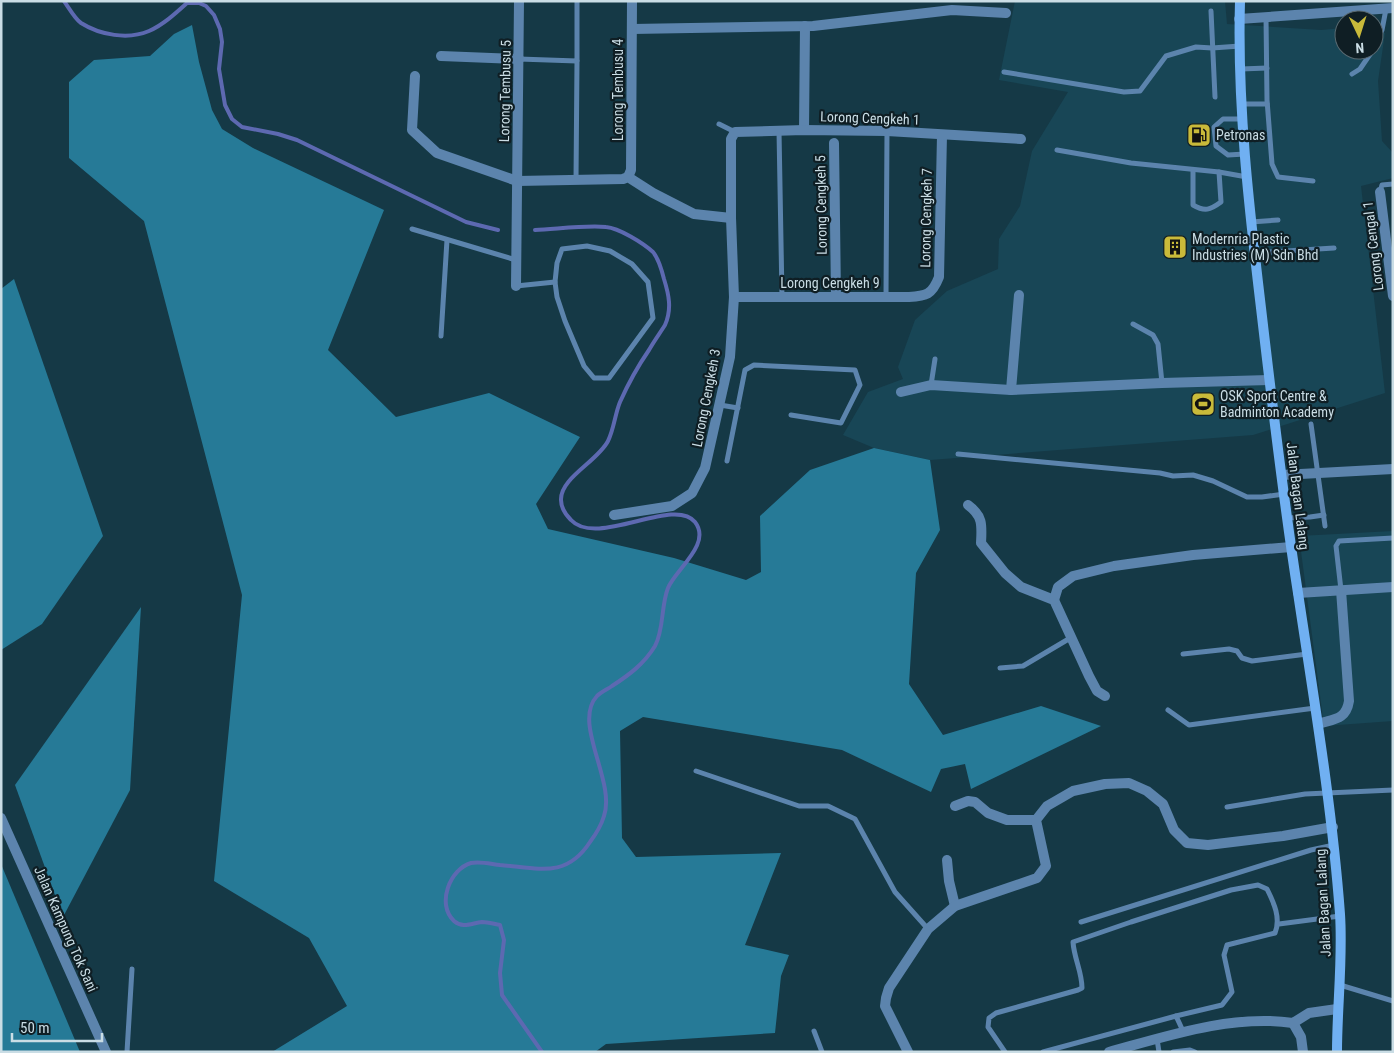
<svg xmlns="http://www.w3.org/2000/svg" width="1394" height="1053" font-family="'Roboto Condensed',sans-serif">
<rect width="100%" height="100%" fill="#153946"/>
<g fill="#184656">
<path d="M1015,1h210l2,23 94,6 23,-2v22h30v-17h11l-7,48 4,60 11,12v25l-32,8 24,207 -132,42 -323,25 -56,-12 -31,-13 25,-43 35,-13 -5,-12 17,-47 32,-29 51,-22 1,-30 21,-33 12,-55 36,-59 -69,-12z"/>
<path d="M1393,531v190l-69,5 -25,-190z"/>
</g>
<g fill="#267a97">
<path d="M192,25l7,37 13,48 10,19 31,19 131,62 -56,140 68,67 93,-24 91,44 -44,67 12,25 126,29 72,22 15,-8 -1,-56 50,-46 64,-22 56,12 10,70 -24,43 -7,111 34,51 98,-29 60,20 -130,63 -6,-25 -24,5 -10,23 -89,-42 -199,-33 -23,14 2,107 14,19 145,-4 -36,92 44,10 -8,21 -6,57 -169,11 -11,8h-323l75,-46 -38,-68 -95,-57 28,-286 -98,-374 -75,-63v-76l25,-22 56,-4 24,-22z"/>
<path d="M14,279l89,257 -61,88 -41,26v-361z"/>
<path d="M141,607l-11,183 -67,127 -48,-132z"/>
<path d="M1,864l79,188h-79z"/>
</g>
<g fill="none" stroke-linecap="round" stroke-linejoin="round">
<g stroke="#5d69b1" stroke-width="4">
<path d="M64,1c5,7 11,18 17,22 19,12 47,17 68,8 14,-6 27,-18 38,-28h12l7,3 8,9 6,14 2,13 -3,27 6,36 7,14 10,8 36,7 19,6 169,82 32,8"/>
<path d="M535,230c22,-1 51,-5 71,-3 13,1 37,16 47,25 5,6 9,19 11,27 5,16 8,30 1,46 -5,8 -11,16 -16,25 -11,16 -21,34 -29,52 -5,12 -6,27 -12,39 -10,20 -48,37 -47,59 0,7 5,15 10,20 26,28 103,-24 124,2 17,22 -19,47 -27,66 -7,17 -4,42 -13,58 -11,18 -26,29 -43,40 -4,3 -11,6 -15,10 -25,27 19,85 7,120 -3,10 -8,18 -14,26 -24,37 -52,26 -90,23 -9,-1 -20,-4 -29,-2 -21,6 -35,41 -17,58 9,8 18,2 28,1 6,0 12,2 18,3l4,15 -4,33 2,22 40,57"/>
</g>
<g stroke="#5c84ad" stroke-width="5">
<path d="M1211,11l4,86"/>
<path d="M1266,17l1,83 5,64 6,13 35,4"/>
<path d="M1374,48l8,-18 4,-21"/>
<path d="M519,59l58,2v-60"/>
<path d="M1241,69l26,-1"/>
<path d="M1004,72l120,20 16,-1 26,-35 30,-9 16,1 28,-2"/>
<path d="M1352,74l8,-5 13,-19"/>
<path d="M1242,104h25"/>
<path d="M1243,119h-20l-9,8 2,19 12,9 17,-1"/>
<path d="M719,124l16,8"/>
<path d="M779,131l3,166"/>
<path d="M1057,150l74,13 88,9 28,5"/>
<path d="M1193,170v35c12,7 17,5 28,-3l-2,-30"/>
<path d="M576,180l1,-119"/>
<path d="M1380,192l2,-7 11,-1"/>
<path d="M1251,222l27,-2"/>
<path d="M412,229l104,31"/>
<path d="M587,246l23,5 22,13 16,18 5,36 -44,60h-15l-10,-12 -19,-45 -8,-24 -2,-15 2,-19 5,-14z"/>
<path d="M1254,253l80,-5"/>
<path d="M516,286l39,-4"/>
<path d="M886,297l1,-166"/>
<path d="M1133,324l20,11 5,9 4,39"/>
<path d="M441,336l6,-96"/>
<path d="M931,385l4,-26"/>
<path d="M720,405l18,3"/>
<path d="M1311,424l14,102"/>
<path d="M958,454l202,19 13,3 20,-1 20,6 34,16h15l22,-3"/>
<path d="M727,461l18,-91 9,-5 101,5 5,15 -19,38 -50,-8"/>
<path d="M1287,518l23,-1 14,-2"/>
<path d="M1341,590l-5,-44 3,-5 54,-3"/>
<path d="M1183,654l46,-5 8,2 5,7 10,3 55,-7"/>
<path d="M1000,668l23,-2 49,-29"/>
<path d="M1168,710l21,15 126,-17"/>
<path d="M696,771l103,35h29l27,13 40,73 33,37"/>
<path d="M1227,807l78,-13 88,-4"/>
<path d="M1081,922l230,-72 23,-5"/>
<path d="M1279,924l61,-8"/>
<path d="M1340,985l53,16"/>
<path d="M814,1031l8,21"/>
<path d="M1157,1039l2,13"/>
<path d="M127,1052l5,-83"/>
<path d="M1005,1052l-17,-25 1,-9 7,-5 82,-23 4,-2c0,-16 -8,-30 -9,-46l58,-20 100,-32 27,-5 9,4c7,14 14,29 8,44l-48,12 -3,10 8,37 -10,13 -46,11"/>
<path d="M1043,1052l133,-36 7,15"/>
<path d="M1173,1052l17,-2 5,2"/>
</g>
<g stroke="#5c84ad" stroke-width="10">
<path d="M1239,19l154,-11"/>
<path d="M632,29l181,-3 139,-16 54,3"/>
<path d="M441,56l78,3"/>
<path d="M415,76l-3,54 25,23 80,28 106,-2 5,-2 25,16 41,21 37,4"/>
<path d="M804,130l1,-104"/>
<path d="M834,143l2,154"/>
<path d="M628,177l3,-7 1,-169"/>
<path d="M1380,192l13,104"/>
<path d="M516,286l3,-285"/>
<path d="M734,297h175c17,-1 23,-2 30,-20l3,-142"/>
<path d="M1011,390l8,-95"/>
<path d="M901,392l30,-7 80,5 151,-7 107,-3"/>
<path d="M1282,475l111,-6"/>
<path d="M968,505c15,11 14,20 13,38l24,30 16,14 33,13 35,76 8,15 8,5"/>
<path d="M614,515l58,-9 20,-13 13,-25 25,-111 4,-60 -3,-79v-79l4,-7 69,-2 83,1 134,8"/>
<path d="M1298,593l95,-6"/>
<path d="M1054,600l4,-13 15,-11 41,-10 79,-11 98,-8"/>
<path d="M1318,724c16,-5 28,-4 31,-23l-8,-111"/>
<path d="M955,806l13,-5 7,1 13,11 19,7h29"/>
<path d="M1,818l105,234"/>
<path d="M947,860l2,21 6,25"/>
<path d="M1293,1023l8,14 2,15"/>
<path d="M908,1052l-23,-46 1,-8 3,-10 39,-59 27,-23 82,-28 9,-12 -10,-46 11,-14 26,-15 32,-7 24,-1 18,8 16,13 11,26 13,13 21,2 75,-9 50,-9"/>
<path d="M1109,1052c58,-16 124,-38 184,-29l16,-10 28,-4"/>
</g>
<path stroke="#70b0f2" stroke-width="10" d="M1240,1c-3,103 9,206 21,307 11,95 22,190 37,285 16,107 34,213 42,321 3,46 -3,92 -3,138"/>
</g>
<defs>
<g id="fuel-square" transform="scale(1.25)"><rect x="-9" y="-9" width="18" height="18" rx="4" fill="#c9ba3a" stroke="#0f1e24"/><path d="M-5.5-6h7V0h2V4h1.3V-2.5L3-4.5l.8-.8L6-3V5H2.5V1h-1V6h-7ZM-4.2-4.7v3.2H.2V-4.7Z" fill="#111"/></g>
<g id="building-square" transform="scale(1.25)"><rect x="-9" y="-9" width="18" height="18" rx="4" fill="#c9ba3a" stroke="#0f1e24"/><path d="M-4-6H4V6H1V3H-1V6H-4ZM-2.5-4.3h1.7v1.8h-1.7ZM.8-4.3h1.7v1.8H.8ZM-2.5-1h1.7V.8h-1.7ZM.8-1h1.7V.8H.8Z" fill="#111"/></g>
<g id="stadium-square" transform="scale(1.25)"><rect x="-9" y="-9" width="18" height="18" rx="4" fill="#c9ba3a" stroke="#0f1e24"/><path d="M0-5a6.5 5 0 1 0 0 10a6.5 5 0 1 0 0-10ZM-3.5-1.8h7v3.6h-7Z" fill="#111"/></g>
</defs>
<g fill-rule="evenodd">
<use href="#fuel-square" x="1199" y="135"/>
<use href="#building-square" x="1175" y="247"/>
<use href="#stadium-square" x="1203" y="404"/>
</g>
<g text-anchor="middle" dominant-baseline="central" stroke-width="4.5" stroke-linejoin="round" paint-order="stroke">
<g font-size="14" fill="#cadde5" stroke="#0f1e24">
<text transform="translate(618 90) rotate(-90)">Lorong Tembusu 4</text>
<text transform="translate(505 91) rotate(-89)">Lorong Tembusu 5</text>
<text transform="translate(870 118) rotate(2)">Lorong Cengkeh 1</text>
<text transform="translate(821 205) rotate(-91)">Lorong Cengkeh 5</text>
<text transform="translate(926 218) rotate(-89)">Lorong Cengkeh 7</text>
<text transform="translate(1373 246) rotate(-97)">Lorong Cengal 1</text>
<text x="830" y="283">Lorong Cengkeh 9</text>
<text transform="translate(706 398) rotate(-79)">Lorong Cengkeh 3</text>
<text transform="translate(1298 496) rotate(83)">Jalan Bagan Lalang</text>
<text transform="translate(1323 903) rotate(-93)">Jalan Bagan Lalang</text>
<text transform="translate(66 929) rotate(66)">Jalan Kampung Tok Sani</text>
</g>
<g font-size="14" fill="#cadde5" stroke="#0f1e24" text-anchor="start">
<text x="1216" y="135">Petronas</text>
<text x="1192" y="239">Modernria Plastic<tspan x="1192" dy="16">Industries (M) Sdn Bhd</tspan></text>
<text x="1220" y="396">OSK Sport Centre &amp;<tspan x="1220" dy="16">Badminton Academy</tspan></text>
</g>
</g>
<rect width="1394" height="1053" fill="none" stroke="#cadde5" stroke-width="5"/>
<g transform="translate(1359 35) rotate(176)"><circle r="24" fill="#0f1e24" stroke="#5a6a71"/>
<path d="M0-4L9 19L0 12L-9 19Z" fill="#c9ba3a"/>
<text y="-8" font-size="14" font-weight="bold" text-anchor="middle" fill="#cadde5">N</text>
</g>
<path d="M12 1033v8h90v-8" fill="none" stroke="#cadde5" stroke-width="2.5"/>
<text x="20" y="1033" font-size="15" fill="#cadde5" stroke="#0f1e24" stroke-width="4" paint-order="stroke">50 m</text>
</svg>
